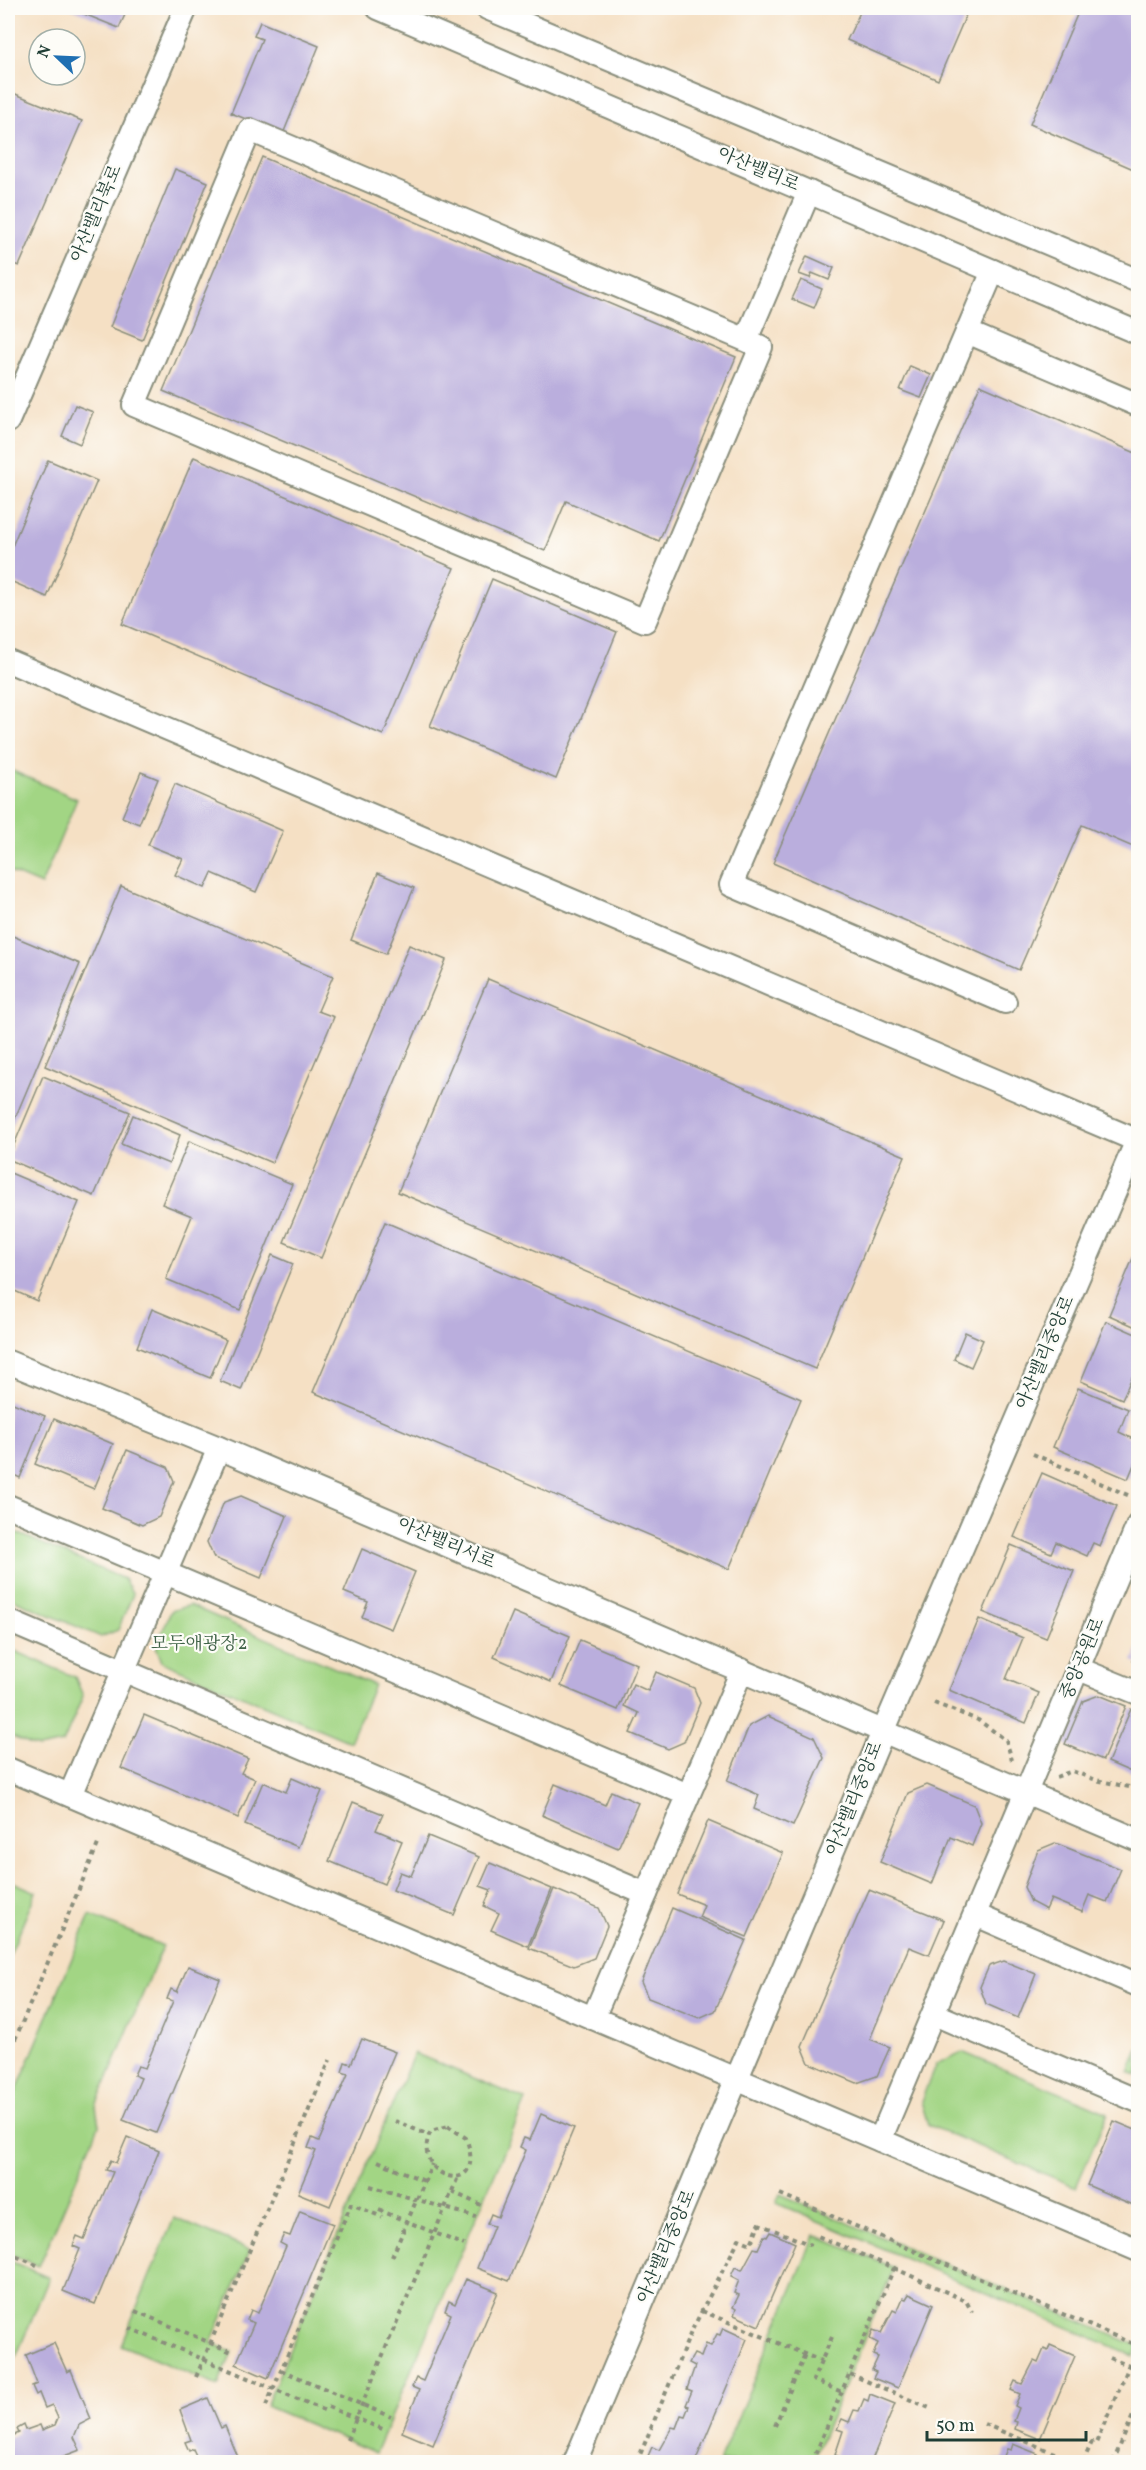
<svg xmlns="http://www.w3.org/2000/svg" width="1146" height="2470" font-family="Vollkorn,'Noto Serif KR',serif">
<rect width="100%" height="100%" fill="#fdfcf7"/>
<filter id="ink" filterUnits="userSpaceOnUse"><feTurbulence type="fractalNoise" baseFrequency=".0167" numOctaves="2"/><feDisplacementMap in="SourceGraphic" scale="12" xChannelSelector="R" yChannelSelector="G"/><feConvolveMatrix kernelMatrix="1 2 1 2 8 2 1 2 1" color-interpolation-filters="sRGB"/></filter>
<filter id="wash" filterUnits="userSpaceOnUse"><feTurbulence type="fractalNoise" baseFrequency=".008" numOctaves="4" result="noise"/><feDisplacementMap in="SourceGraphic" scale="24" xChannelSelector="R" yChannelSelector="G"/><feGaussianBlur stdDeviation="1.35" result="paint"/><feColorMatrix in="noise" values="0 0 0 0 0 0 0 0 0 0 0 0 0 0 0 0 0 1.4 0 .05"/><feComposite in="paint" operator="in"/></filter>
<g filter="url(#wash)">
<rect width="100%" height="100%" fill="#f5e0c4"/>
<g fill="#a2d584" stroke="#60895c" stroke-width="1.5">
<path d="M8,769l69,30 -36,86 -33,-14z"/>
<path d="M8,1529l116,50 9,15 -15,36 -17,7 -93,-40z"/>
<path d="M189,1605l185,80 -24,57 -188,-80 -6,-16 15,-35z"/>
<path d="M8,1648l67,29 8,19 -20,47 -25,5 -30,-13z"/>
<path d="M8,1880l28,12 -28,67z"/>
<path d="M90,1915l73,31 -67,160 3,20 -60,140 -31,-13v-142z"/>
<path d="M1138,2049v27l-9,-4z"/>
<path d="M962,2052l146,61 -32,74 -148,-62 -7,-24 15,-37z"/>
<path d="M414,2053l112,47 -150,353 -110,-47z"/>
<path d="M780,2194l358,152 -4,10 -358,-153z"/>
<path d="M174,2218l76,32 -39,93 21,9 -14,34 -97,-41z"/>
<path d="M815,2235l79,33 -82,194h-93z"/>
<path d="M8,2260l41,18 -41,98z"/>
</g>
<g id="blocks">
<g fill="#baaedd">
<path d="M69,8h59l-9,20z"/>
<path d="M862,8h107l-31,72 -91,-40z"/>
<path d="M1080,8h58v163l-108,-47z"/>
<path d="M260,22l59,24 -36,88 -52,-21 31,-74 -8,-3z"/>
<path d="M8,91l74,30 -63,145 -11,-4z"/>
<path d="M262,157l474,200 -77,184 -93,-40 -21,50 -382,-160z"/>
<path d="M175,169l33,13 -66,158 -32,-13z"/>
<path d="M807,256l27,12 -5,12 -17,-7 -2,5 -11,-4z"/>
<path d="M801,280l21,9 -8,19 -22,-9z"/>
<path d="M910,366l21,9 -10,23 -21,-8z"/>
<path d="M980,385l158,69v381l-5,12 -51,-22 -63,145 -246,-107z"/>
<path d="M75,405l18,7 -13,32 -18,-8z"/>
<path d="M194,457l260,111 -71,167 -261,-111z"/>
<path d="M48,460l49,21 -50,116 -39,-17v-24z"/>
<path d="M492,579l125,53 -61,147 -126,-53z"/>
<path d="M141,772l17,7 -19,45 -17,-7z"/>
<path d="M175,784l108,47 -27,61 -44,-19 -7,15 -30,-13 8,-16 -35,-14z"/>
<path d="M378,873l36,15 -28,66 -35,-14z"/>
<path d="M121,886l212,90 -15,35 16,6 -62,146 -227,-97z"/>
<path d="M8,934l72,30 -72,171z"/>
<path d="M409,945l37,15 -125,298 -37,-16z"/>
<path d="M488,979l417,177 -90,213 -417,-177z"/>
<path d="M43,1076l87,36 -36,84 -86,-37z"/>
<path d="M133,1115l47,20 -11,29 -48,-20z"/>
<path d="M189,1141l103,43 -52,126 -74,-31 26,-63 -30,-12z"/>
<path d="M8,1172l71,30 -42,99 -29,-13z"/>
<path d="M385,1222l416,177 -72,170 -416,-177z"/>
<path d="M272,1255l21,9 -52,126 -21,-9z"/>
<path d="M1134,1256l4,1v71l-29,-13z"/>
<path d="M152,1309l74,31 -16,38 -73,-31z"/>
<path d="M1106,1321l32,14v45l-6,-3 -10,22 -41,-18z"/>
<path d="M965,1332l18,8 -12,27 -17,-8z"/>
<path d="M1078,1388l50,21 -9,23 19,9v14l-10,24 -75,-32z"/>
<path d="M8,1401l37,15 -25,62 -12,-6z"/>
<path d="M54,1419l59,25 -19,45 -59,-25z"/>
<path d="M127,1450l41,17 6,14 -15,36 -17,8 -40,-17z"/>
<path d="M1042,1473l75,33 -17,40 -7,-3 -6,13 -31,-14 -5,11 -37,-16z"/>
<path d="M241,1496l46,20 -26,62 -47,-20 -7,-16 17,-40z"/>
<path d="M1011,1545l63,26 -28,67 -63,-26z"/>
<path d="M362,1549l53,23 -24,57 -29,-12 6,-15 -24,-10z"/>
<path d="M513,1612l57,24 -19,46 -57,-25z"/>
<path d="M979,1619l44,19 -17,41 33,14 -13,30 -77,-33z"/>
<path d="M580,1640l57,24 -19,46 -57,-24z"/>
<path d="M1138,1648v16l-5,-3z"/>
<path d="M656,1672l38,16 6,15 -16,39 -16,7 -38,-16 9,-20 -15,-7 9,-22 15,7z"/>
<path d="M1099,1695l27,11 -23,54 -38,-16 18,-43z"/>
<path d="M1131,1709l7,3v63l-30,-13z"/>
<path d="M144,1715l104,44 -7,14 14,6 -17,39 -117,-50z"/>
<path d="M768,1716l46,21 10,21 -31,68 -39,-17 5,-14 -32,-14 22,-55z"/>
<path d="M292,1778l30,13 -24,56 -53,-22 18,-43 23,10z"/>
<path d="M555,1784l50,21 6,-14 27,12 -20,45 -76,-33z"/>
<path d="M927,1785l47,20 7,18 -9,23 -21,-9 -19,47 -52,-22 28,-69z"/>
<path d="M353,1802l30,12 -7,16 26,11 -18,43 -55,-23z"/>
<path d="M708,1821l75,32 -36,84 -48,-20 5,-12 -27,-11z"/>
<path d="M428,1836l51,21 -25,58 -61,-25 7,-18 11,4z"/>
<path d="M1055,1843l66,26 -14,33 -18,-7 -7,17 -31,-13 -5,11 -15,-8 -7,-15 14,-37z"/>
<path d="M490,1863l62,26 -24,57 -37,-16 8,-17 -15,-7 7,-16 -11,-4z"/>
<path d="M554,1889l45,19 8,18 -13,32 -20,8 -45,-18z"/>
<path d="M869,1890l75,30 -15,35 -20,-8 -39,92 20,8 -13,29 -20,7 -48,-20 -7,-17z"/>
<path d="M672,1908l74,32 -31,71 -16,7 -51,-20 -7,-16z"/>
<path d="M1004,1961l32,13 -18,44 -32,-14 -6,-17 9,-21z"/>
<path d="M188,1966l32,13 -64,154 -33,-13 18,-42 -7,-3 4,-9 7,2 28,-67 -6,-2 4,-10 6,3z"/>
<path d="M362,2039l33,13 -65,154 -32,-13 18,-42 -8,-3 4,-10 7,3 29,-67 -6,-2 3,-10 6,2z"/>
<path d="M541,2114l33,14 -65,153 -32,-13 17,-42 -7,-2 4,-10 7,3 28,-67 -6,-3 4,-9 6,2z"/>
<path d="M1114,2121l24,10v76l-51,-22z"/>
<path d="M127,2137l32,14 -64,153 -32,-13 17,-42 -7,-3 4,-10 7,3 29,-67 -7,-2 5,-10 5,3z"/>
<path d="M300,2211l33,13 -65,154 -32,-14 18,-41 -7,-3 4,-10 7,3 28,-67 -6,-3 4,-9 6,2z"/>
<path d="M770,2232l25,11 -36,83 -25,-11 2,-6 -3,-2 6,-12 -5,-2 5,-13 -8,-4 4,-9 7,3 12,-22 4,1 6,-13 3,1z"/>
<path d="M466,2279l32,13 -65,153 -31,-13 17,-42 -7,-3 4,-9 7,3 28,-67 -6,-3 4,-10 6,3z"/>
<path d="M909,2294l24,11 -35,83 -25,-10 3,-6 -4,-2 6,-13 -5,-2 5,-12 -8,-4 3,-9 8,3 12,-23 4,2 6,-14 3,1z"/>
<path d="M723,2328l24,11 -52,123h-39l1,-3 -9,-3 4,-9 7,3 13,-23 4,1 5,-13 4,1 4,-10 -3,-1 6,-14 -5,-2 8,-23 -6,-3 5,-9 7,3 5,-13 5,2 6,-12 3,1z"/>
<path d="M54,2343l13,29 4,-2 20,49 -12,6 -5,12 6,13 -32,12h-40v-24l11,-5 -2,-4 7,-4 2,5 14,-5 2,5 13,-5 3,-7 -6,-13 -7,3 -6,-15 -3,2 -4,-9 5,-2 -11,-29z"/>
<path d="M1050,2345l25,11 -35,83 -25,-10 2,-7 -3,-1 5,-13 -4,-2 5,-12 -9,-4 4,-9 7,3 12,-23 4,2 6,-14 4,2z"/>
<path d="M870,2394l25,10 -24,58h-34l3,-5 -5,-2 8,-24 -6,-2 5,-10 7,3 5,-12 5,1 5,-12 4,2z"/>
<path d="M208,2398l13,30 4,-2 15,36h-41l-6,-13 -4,2 -4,-9 6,-2 -11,-30z"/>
<path d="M1013,2444l25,10 -3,8h-39l1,-2 5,1 5,-12 4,1z"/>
</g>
</g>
</g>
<g filter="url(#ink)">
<use href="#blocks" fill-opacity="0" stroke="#8a8e7c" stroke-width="1.5"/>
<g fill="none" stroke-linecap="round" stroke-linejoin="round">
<g stroke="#8a8e7c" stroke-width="26">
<g id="minor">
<path d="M378,8l760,325"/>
<path d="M487,8l651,273"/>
<path d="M993,271l-262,614 274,117"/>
<path d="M967,332l171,73"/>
<path d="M746,340l-496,-210 -116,275 511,216 116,-274 -15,-7 63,-148"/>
<path d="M8,421l178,-413"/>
<path d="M8,661l1130,480"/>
<path d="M8,1362l211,86 919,392"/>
<path d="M8,1506l680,289"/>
<path d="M8,1621l638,273"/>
<path d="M1079,1669l59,24"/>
<path d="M8,1769l1130,481"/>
<path d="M70,1795l149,-347"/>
<path d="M976,1915l162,70"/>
<path d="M934,2014l204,87"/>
<path d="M593,2018l149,-348"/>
<path d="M880,2140l258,-615"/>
<path d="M575,2462l308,-730 255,-594"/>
</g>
</g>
<g stroke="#8a8e7c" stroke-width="4" stroke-dasharray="4.5 4.5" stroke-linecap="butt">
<path d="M1033,1454l97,42"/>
<path d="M934,1703l44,17 28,20 6,20"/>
<path d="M1056,1777l16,-6 24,9 42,9"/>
<path d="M8,2056l91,-214"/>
<path d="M395,2121l34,14"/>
<path d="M448,2126l18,12c24,64 -59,40 -35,-7z"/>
<path d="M378,2161l46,20"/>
<path d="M370,2186l106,31"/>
<path d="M452,2192l29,13"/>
<path d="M780,2194l358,152"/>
<path d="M379,2210l85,35"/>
<path d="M8,2253l31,13"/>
<path d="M392,2257l40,-93"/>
<path d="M894,2268l72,33 6,11"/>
<path d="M135,2311l97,41"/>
<path d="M702,2311l119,50"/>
<path d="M129,2328l197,83"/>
<path d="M832,2337l-19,43 29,12"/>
<path d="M281,2370l110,47"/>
<path d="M850,2374l82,35"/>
<path d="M196,2377l134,-317"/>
<path d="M266,2406l85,-202 31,13"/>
<path d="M328,2407l57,23"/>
<path d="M984,2424l92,38"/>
<path d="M775,2426l30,-72"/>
<path d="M347,2440l111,-263"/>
<path d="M637,2462l54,-130 48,-93 12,5 8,-20 52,21"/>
<path d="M812,2462l82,-194 -79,-33"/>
<path d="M1083,2462l9,-20 4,1 33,-77 -19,-8"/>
<path d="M1113,2462l25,-58"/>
</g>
<use href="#minor" stroke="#fff" stroke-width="22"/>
</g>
</g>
<g text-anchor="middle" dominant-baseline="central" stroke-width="4.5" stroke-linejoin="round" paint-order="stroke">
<g font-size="18" fill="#1f3d34" stroke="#fdfcf7">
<text transform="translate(758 170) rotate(23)">아산밸리로</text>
<text transform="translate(97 214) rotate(-67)">아산밸리북로</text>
<text transform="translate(1046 1353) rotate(-67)">아산밸리중앙로</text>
<text transform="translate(446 1544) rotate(23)">아산밸리서로</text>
<text transform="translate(1083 1659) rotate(-67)">중앙공원로</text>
<text transform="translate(855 1799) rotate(-68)">아산밸리중앙로</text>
<text transform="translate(667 2247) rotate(-67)">아산밸리중앙로</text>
</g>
<g font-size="18" fill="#406348" stroke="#fdfcf7">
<text x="199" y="1644">모두애광장2</text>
</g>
</g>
<rect width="1146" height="2470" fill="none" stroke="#fdfcf7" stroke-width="30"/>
<g transform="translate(57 57) rotate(293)"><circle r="28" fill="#fdfcf7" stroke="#a4b0a9" stroke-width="1.5"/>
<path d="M0-4.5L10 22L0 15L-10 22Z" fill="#1f6fb2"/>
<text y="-9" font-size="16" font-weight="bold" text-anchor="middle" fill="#1f3d34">N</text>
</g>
<path d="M927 2431v9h159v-9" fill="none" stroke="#1f3d34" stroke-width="3"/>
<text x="936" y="2431" font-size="18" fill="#1f3d34" stroke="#fdfcf7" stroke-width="4.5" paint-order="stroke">50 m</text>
</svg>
